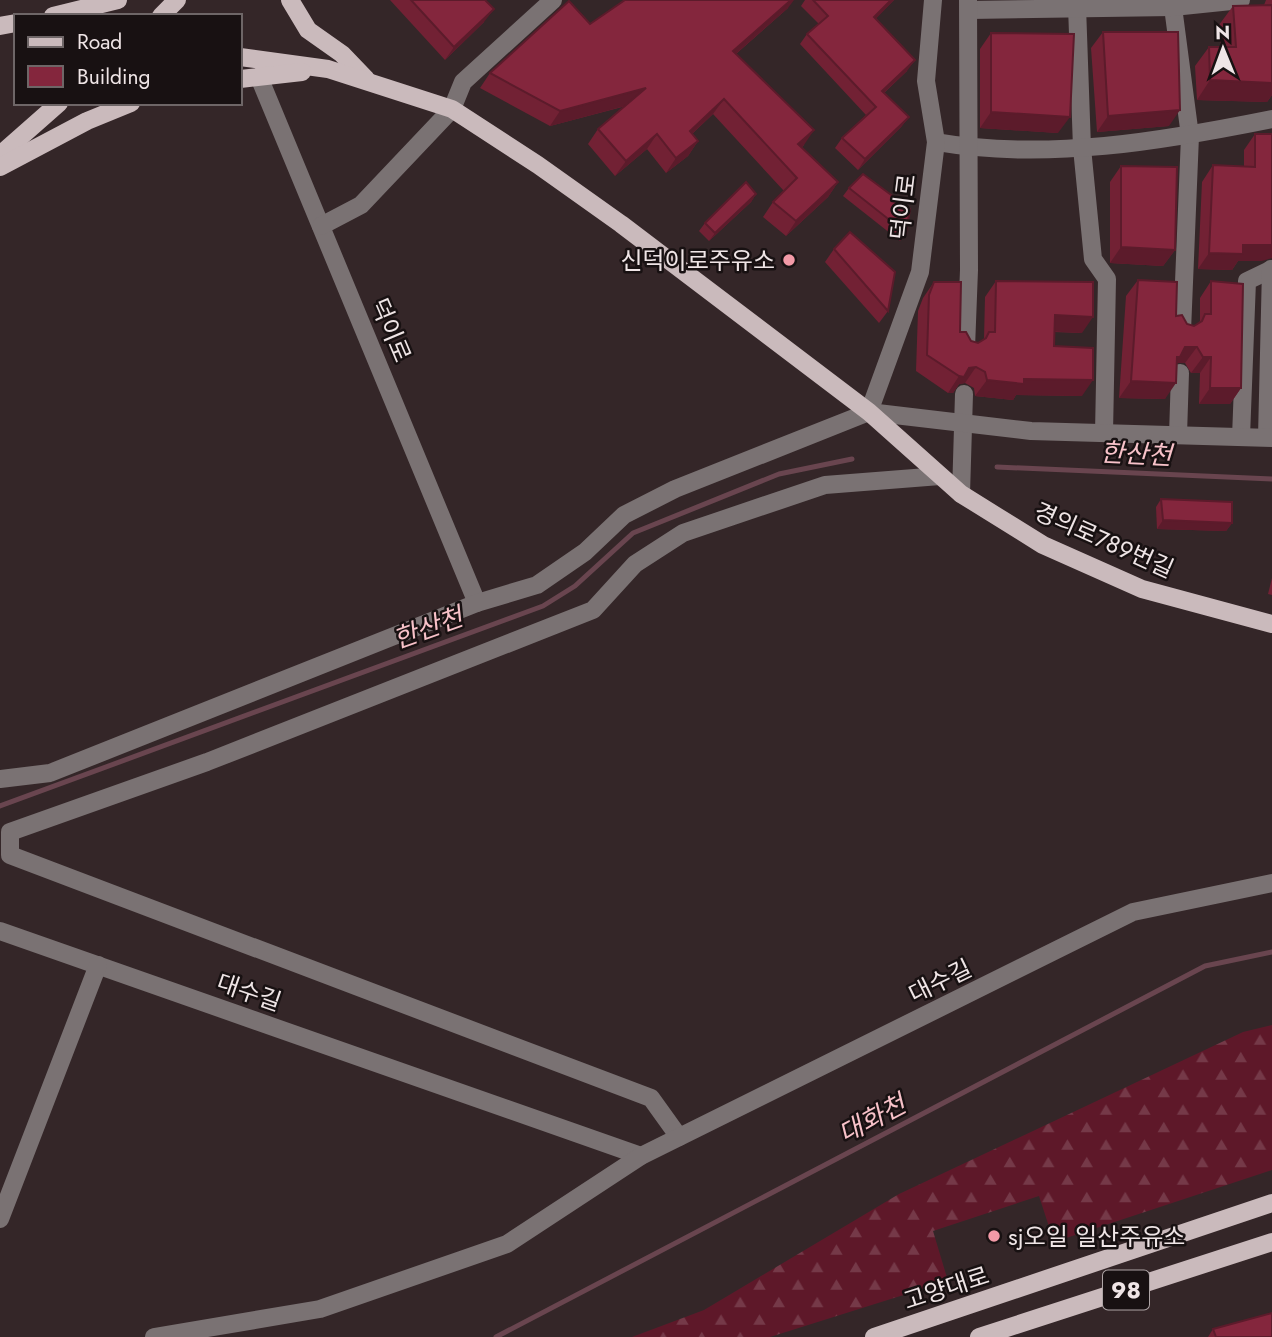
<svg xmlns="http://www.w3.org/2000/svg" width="1272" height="1337" font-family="Jost,'Noto Sans KR',sans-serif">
<defs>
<pattern id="forest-firs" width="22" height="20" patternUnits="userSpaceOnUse" patternTransform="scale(1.75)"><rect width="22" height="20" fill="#5e1829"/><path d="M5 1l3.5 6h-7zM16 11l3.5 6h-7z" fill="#753948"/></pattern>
</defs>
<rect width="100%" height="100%" fill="#342628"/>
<path fill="url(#forest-firs)" d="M1272,1025v145l-218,72 -15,-46 -106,35 15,50 -178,56h-138l72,-27 195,-116 344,-162z"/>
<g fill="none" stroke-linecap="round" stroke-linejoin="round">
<g stroke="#69454f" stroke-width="5">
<path d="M997,467l275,12"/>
<path d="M0,806l543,-200 32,-20 58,-53 146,-59 73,-15"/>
<path d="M496,1337l709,-371 67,-14"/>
</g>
<g stroke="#7a7273" stroke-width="18">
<path d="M1077,6l5,142 11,111 14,20 -3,154"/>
<path d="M1173,7l17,129 -8,195"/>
<path d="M969,10l204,-3 68,-7"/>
<path d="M259,77l218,526"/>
<path d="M936,142c111,19 227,-1 336,-23"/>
<path d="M321,226l40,-21 91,-96 11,-27 90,-82"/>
<path d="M966,348l3,-78 -1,-270"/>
<path d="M869,412l51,-140 16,-130 -10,-61 7,-81"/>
<path d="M1178,435l2,-62"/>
<path d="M1241,437l6,-156 25,-12"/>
<path d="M1267,437l4,-168"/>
<path d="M961,494l3,-100"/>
<path d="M0,779l50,-6 427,-170 60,-18 48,-33 39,-37 51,-26 194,-77 162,19 241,7"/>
<path d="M0,931l641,225"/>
<path d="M679,1137l-28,-39 -641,-243v-23l197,-70 386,-152 42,-46 48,-31 142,-48 115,-9"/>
<path d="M0,1219l98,-254"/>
<path d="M154,1337l166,-28 187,-65 134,-88 492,-244 139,-29"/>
</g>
<g stroke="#cababc" stroke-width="18">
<path d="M290,0l18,30 34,24 24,25"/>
<path d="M53,16l65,-16"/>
<path d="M161,16l16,-16"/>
<path d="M0,26l16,-3"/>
<path d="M240,57l88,12 124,40 86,56 83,59 248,188 92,82 82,51 99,44 130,35"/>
<path d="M240,79l62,-7"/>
<path d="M0,155l59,-52"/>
<path d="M0,167l87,-46 44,-18"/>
<path d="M874,1337l398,-134"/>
<path d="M979,1337l293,-95"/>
</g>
</g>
<g fill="#722134">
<path d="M390,0h95l-1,22 -39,38z"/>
<path d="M805,0h89l-18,18 31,53 -23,22 25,24 -8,10 -43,43 -23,-22 7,-10 24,-23 -66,-71 7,-10 12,-10 -18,-18z"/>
<path d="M1266,0h6v95l-5,7 -70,-2 -2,-34 14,-19h12l-2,-22 14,-19 31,-1z"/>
<path d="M788,8l-52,46 68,91 -3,3 37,34 -10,15 -42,39 -23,-19 10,-15 11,-11 -71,-77 -21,20 6,7 -10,15 -22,17 -19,-24 -32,27 -27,-32 10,-15 28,-23 -76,20 -70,-38 10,-15 100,-49z"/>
<path d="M1103,32l66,94 -72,6 -6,-84z"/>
<path d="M991,33l67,100 -78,-5v-79z"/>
<path d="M1255,134l7,127h-24l-6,9 -34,-1 4,-87 11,-17 31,2v-17z"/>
<path d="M1121,166l54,84 -12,16 -53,-3v-81z"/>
<path d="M849,188l57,45 -6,8 -57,-45z"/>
<path d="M756,194l-5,8 -42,39 -10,-10 6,-8z"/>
<path d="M834,249l54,62 -9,12 -54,-61z"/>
<path d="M1138,280l38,36 11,8 7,2 4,-2 2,-3v-23l11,-17 30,107 -11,16h-31l1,-31h-9l-6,-10h-9l-11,36 -46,-1 7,-102z"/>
<path d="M996,281l86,52 -28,-1v14l28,50 -66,-1 -3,5 -38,-4 -1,-8 -9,-5 -6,1 -6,9h-5l-32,-22 2,-60 5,-13 11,-16 26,50 11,9 7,2 6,-4 1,-42z"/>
<path d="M1161,499l71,24 -6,8 -69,-2 -1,-22z"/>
<path d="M1272,578v17l-4,-1z"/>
<path d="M1213,1329l59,8h-64z"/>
</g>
<g fill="#5c1b2b">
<path d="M791,0h3l-6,8 -66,58 11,-15z"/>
<path d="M891,0h3l-27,28 7,-11z"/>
<path d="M494,9l-10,13 -39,38 9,-13z"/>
<path d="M915,60l-8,11 -33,31 8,-11z"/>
<path d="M1210,80l62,3v12l-5,7 -70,-2z"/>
<path d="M646,88l-10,15 -86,23 10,-15z"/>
<path d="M724,99l-11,15 -34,32 11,-15z"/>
<path d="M1180,110l-11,16 -72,6 11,-16z"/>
<path d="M991,112l79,5 -12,16 -78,-5z"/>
<path d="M909,117l-8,10 -43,43 7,-11z"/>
<path d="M814,130l-10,15 -17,14 11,-15z"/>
<path d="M657,134l-10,15 -32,27 11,-15z"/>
<path d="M698,141l-10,15 -22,17 10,-15z"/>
<path d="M838,182l-10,15 -42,39 10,-15z"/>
<path d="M756,194l-5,8 -42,39 6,-8z"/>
<path d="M1243,245h29v13l-10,3h-24l-6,9 -34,-1 11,-16z"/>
<path d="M1121,247l54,3 -12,16 -53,-3z"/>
<path d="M1055,315l38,2 -11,16 -38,-2z"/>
<path d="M1185,347h12l-12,16h-10l2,-6z"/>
<path d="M1203,357h8l-11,16h-9z"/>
<path d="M976,367l-11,16 -6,1 -6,9h-5l11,-17 10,-8z"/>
<path d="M1024,379l69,1 -11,16 -66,-1 -3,5 -38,-4 12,-16z"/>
<path d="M1131,381l45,2 -11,16 -46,-1z"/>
<path d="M1210,388h31l-11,16h-31z"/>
<path d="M1163,520l69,3 -6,8 -69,-2z"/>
</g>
<g fill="#84263d" stroke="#5c1b2b" stroke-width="2">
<path d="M411,0h74l9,9 -40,38z"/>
<path d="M625,0h166l-58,51 81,79 -16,14 40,38 -42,39 -23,-19 24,-24 -73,-79 -34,32 8,10 -22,17 -19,-24 -31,27 -28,-32 48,-41 -86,23 -70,-38 79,-72 21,23z"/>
<path d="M813,0h78l-17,17 41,43 -33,31 27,26 -44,42 -23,-21 34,-31 -69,-73 21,-18z"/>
<path d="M1272,5v78l-62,-3 -1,-33h27l-3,-41z"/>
<path d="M1103,32h75l2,78 -72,6z"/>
<path d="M991,33l83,1 -4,83 -79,-5z"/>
<path d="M1255,134h17v111h-29v9l-34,-1 4,-88 42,2z"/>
<path d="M1121,166l56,1 -2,83 -54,-3z"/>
<path d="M863,174l47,35 -4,24 -57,-45z"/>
<path d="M746,182l10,12 -41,39 -10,-10z"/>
<path d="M850,232l45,40 -7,39 -54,-62z"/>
<path d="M1138,280l39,2 -1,34 6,-1 5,9 7,2 8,-5 3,-7h6v-33l32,3 -2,104h-31l1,-31h-8l-6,-10h-12l-5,10h-3l-1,26 -45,-2z"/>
<path d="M996,281l97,1v35l-38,-2 -1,31 39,2v32l-69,-1v5l-37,-4 -2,-8 -9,-5 -7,1 -5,9 -5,-1 -32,-21 2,-60 5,-13h27l-1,50h6l5,9 7,2 8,-5 3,-6h6z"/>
<path d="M1161,499l71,3v21l-69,-3z"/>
<path d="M1272,1313v24h-56l-3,-8z"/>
</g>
<g fill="#f39aa7" stroke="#181112" stroke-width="2.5">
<circle cx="789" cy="260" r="7"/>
<circle cx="994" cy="1236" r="7"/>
</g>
<g text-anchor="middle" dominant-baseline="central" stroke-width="5" stroke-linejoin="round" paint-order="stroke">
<rect fill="#181112" stroke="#aea5a6" stroke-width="2" x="1103" y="1270.5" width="46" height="39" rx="5"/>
<g font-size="23" font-weight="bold" fill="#efe5e6">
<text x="1126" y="1290">98</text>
</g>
<g font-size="24" fill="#efe5e6" stroke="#181112">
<text transform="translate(903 207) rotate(-83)">덕이로</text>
<text transform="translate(391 330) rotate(67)">덕이로</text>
<text transform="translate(1104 540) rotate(24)">경의로789번길</text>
<text transform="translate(940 981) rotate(-26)">대수길</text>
<text transform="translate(249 992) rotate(19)">대수길</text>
<text transform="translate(946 1288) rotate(-18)">고양대로</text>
</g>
<g font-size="24" fill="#efe5e6" stroke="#181112" text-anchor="end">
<text x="775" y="260">신덕이로주유소</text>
<text x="1008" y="1236" text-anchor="start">sj오일 일산주유소</text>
</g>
<g font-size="26" font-style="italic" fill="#f8c2c9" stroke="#181112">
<text transform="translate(1136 454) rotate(3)">한산천</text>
<text transform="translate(428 628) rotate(-20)">한산천</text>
<text transform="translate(872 1119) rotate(-28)">대화천</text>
</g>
</g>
<rect x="14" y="14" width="228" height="91" fill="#181112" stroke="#6e6667" stroke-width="2"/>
<rect x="28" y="37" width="35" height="10" fill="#cababc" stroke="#6e6667" stroke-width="2"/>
<text x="77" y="49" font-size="21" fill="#efe5e6">Road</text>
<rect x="28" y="66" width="35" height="21" fill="#84263d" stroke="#6e6667" stroke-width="2"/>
<text x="77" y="84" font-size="21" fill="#efe5e6">Building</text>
<g transform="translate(1223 49) rotate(359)" stroke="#181112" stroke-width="5" paint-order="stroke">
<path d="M0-5L12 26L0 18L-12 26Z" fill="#efe5e6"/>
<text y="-10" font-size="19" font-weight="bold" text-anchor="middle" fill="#efe5e6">N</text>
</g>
</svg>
